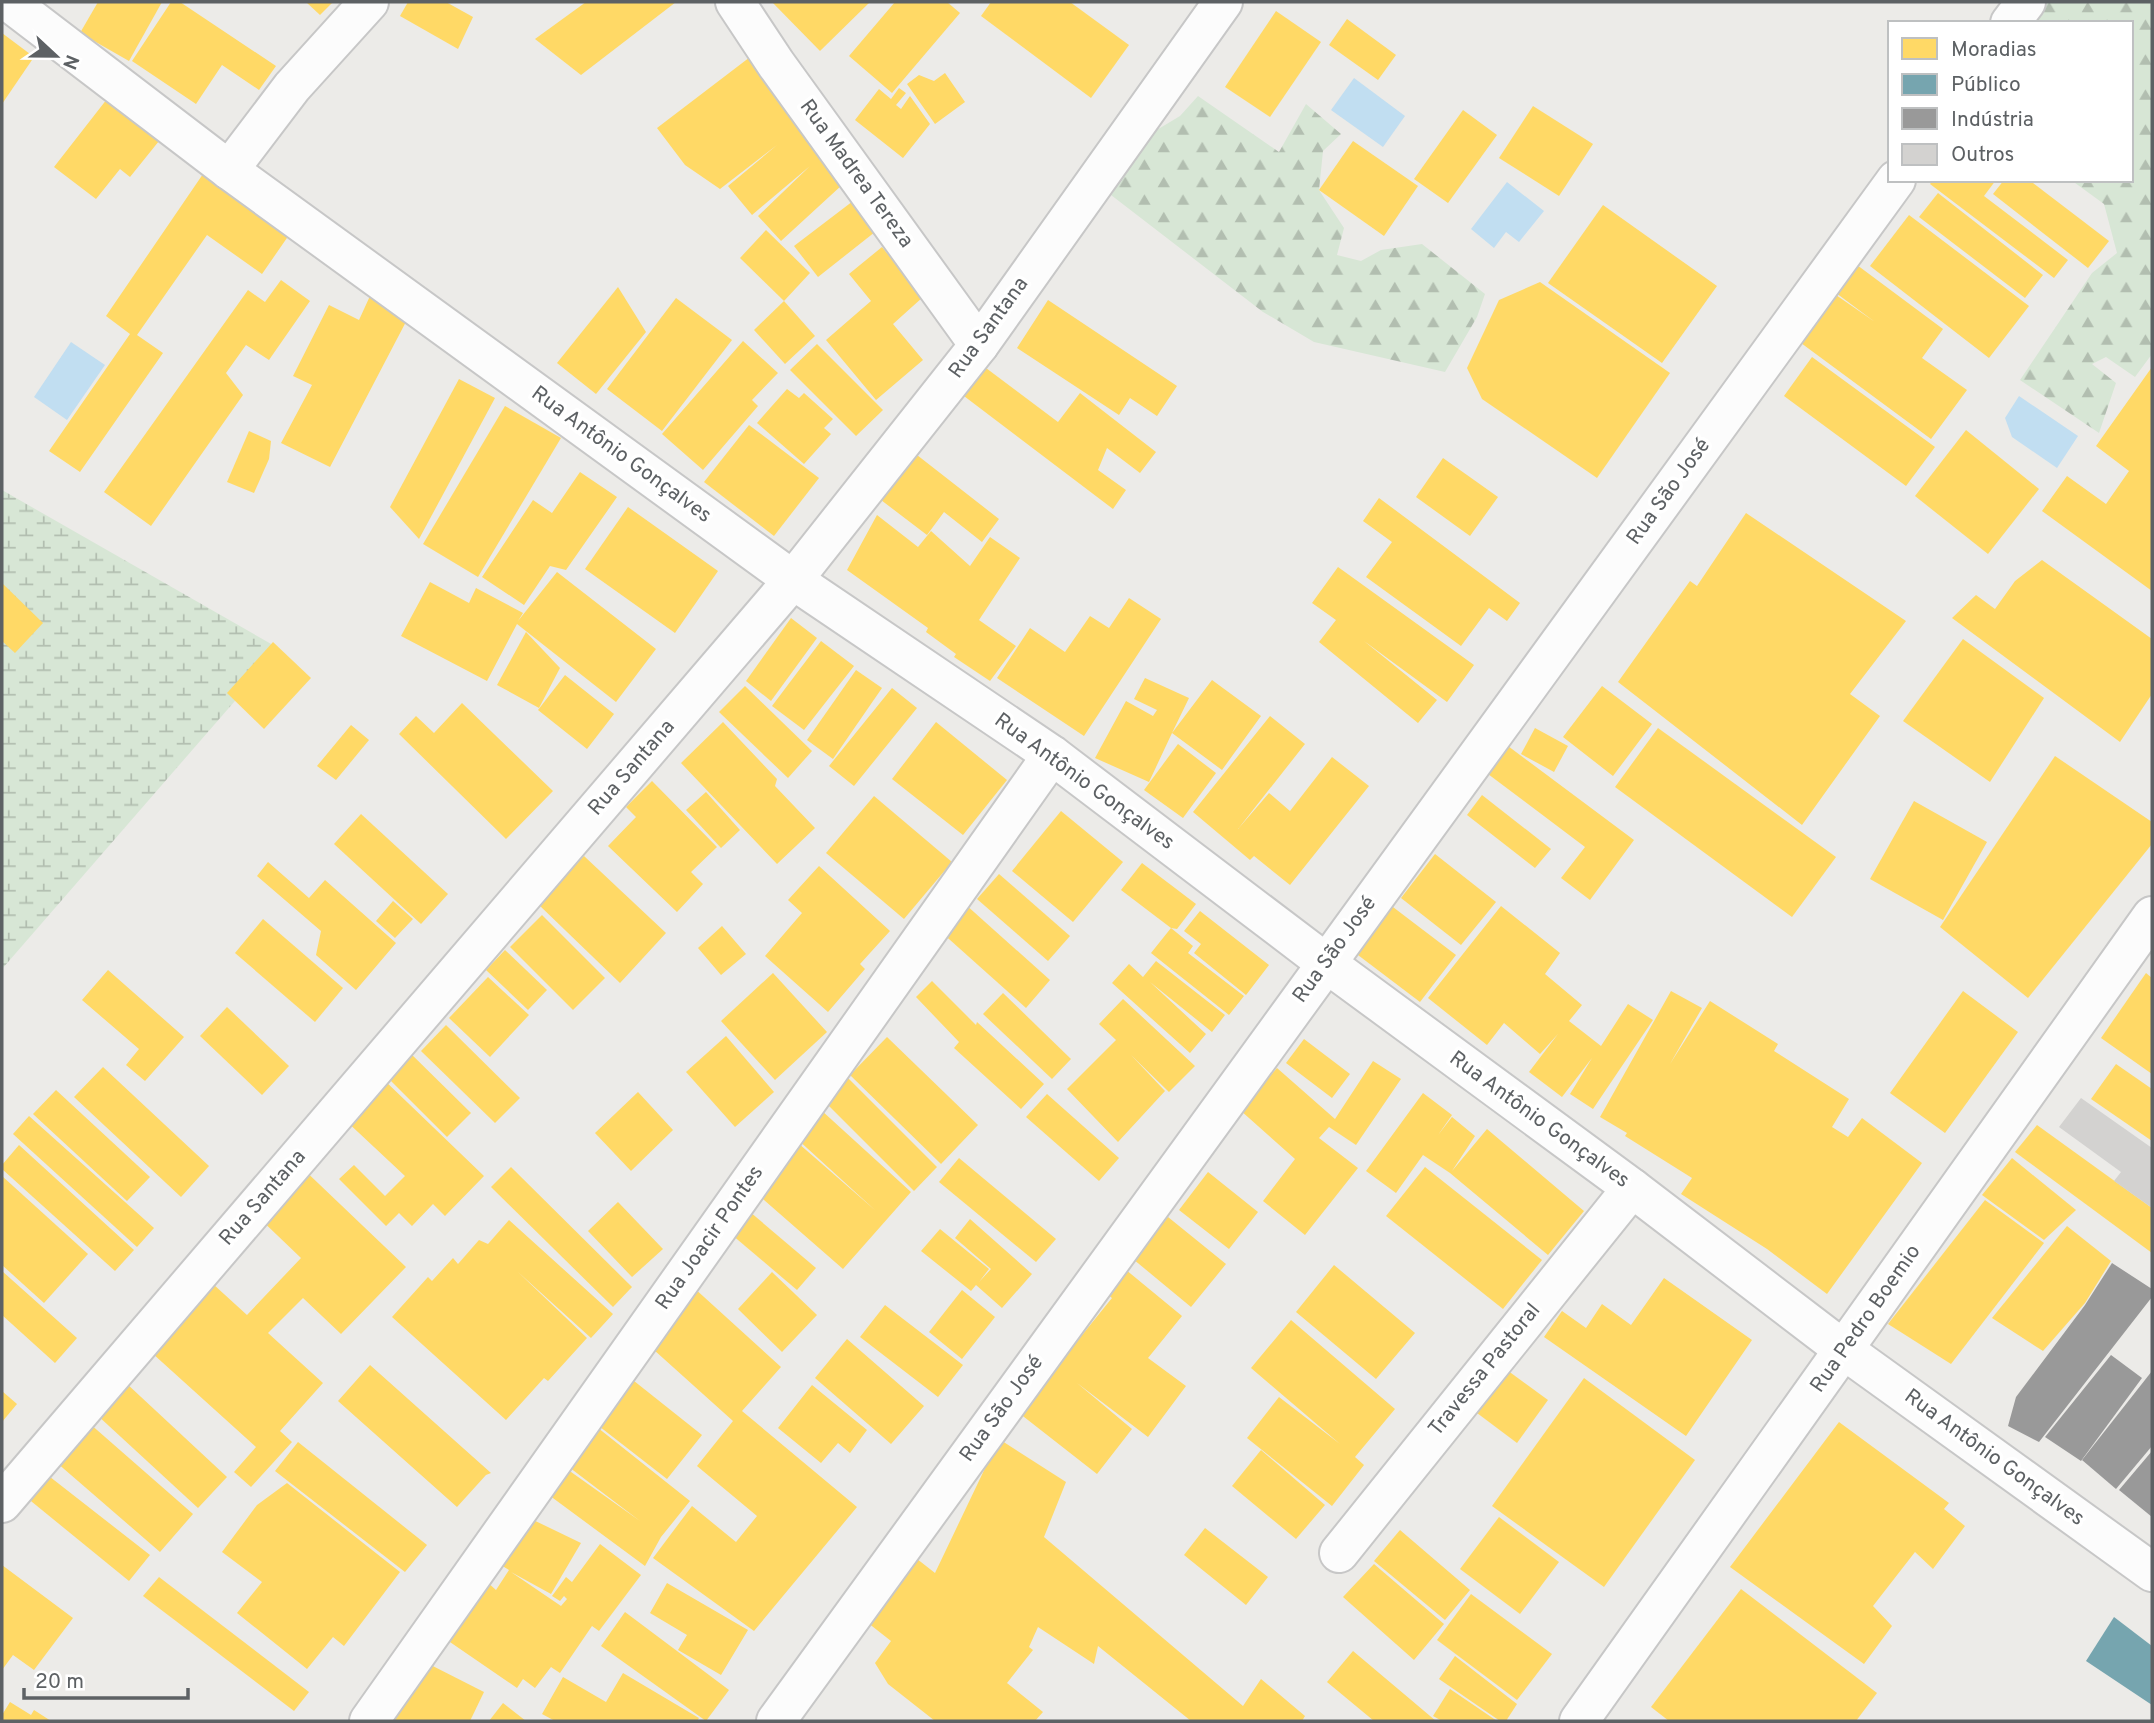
<svg xmlns="http://www.w3.org/2000/svg" width="2154" height="1723" font-family="Overpass,sans-serif">
<defs>
<pattern id="forest-firs" width="22" height="20" patternUnits="userSpaceOnUse" patternTransform="scale(1.75)"><rect width="22" height="20" fill="#d7e6d5"/><path d="M5 1l3.5 6h-7zM16 11l3.5 6h-7z" fill="#b2beb0"/></pattern>
<pattern id="wetland-marsh" width="20" height="14" patternUnits="userSpaceOnUse" patternTransform="scale(1.75)"><rect width="20" height="14" fill="#d7e6d5"/><path d="M1 5h8M5 5V1M11 12h8M15 12V8" fill="none" stroke="#b2beb0"/></pattern>
</defs>
<rect width="100%" height="100%" fill="#ecebe8"/>
<g fill="url(#forest-firs)">
<path d="M2037,2h115v352l-17,23 -29,-20 -14,7 24,19 -17,50 -79,-53 72,-107 25,-20 -13,-49 -33,-24h60v-157h-109z"/>
<path d="M1198,96l81,56 27,-48 35,30 -18,17 -4,39 25,38 -7,27 24,6 20,-11 41,-6 63,50 -8,23 -32,55 -131,-30 -51,-30 -152,-117 39,-61 30,-18z"/>
</g>
<path fill="url(#wetland-marsh)" d="M2,490l278,159 -278,320z"/>
<g fill="#c1def1">
<path d="M1354,78l51,38 -22,31 -52,-37z"/>
<path d="M1507,182l37,29 -25,31 -13,-10 -12,16 -23,-19z"/>
<path d="M71,342l34,23 -38,55 -33,-23z"/>
<path d="M2019,396l59,40 -21,32 -45,-31 -7,-19z"/>
</g>
<g fill="#ffd966">
<path d="M98,2h64l-33,59 -49,-28z"/>
<path d="M171,2h9l96,64 -17,24 -37,-25 -26,39 -64,-43z"/>
<path d="M306,2h27l-13,13z"/>
<path d="M408,2h38l27,15 -15,32 -58,-33z"/>
<path d="M586,2h90l-95,73 -46,-36z"/>
<path d="M772,2h98l-50,49z"/>
<path d="M895,2h52l13,11 -68,80 -43,-37z"/>
<path d="M991,2h79l59,43 -38,53 -110,-82z"/>
<path d="M1276,11l45,31 -51,75 -45,-30z"/>
<path d="M1347,19l49,36 -18,25 -49,-35z"/>
<path d="M2,33l32,24 -32,47z"/>
<path d="M754,54l69,101 -4,4 23,26 -61,56 -23,-25 52,-50 -58,49 -24,-29 49,-41 -57,44 -35,-24 -28,-37z"/>
<path d="M945,73l20,29 -30,22 -28,-40 12,-9 15,6z"/>
<path d="M899,88l7,5 -10,12 5,4 9,-13 20,28 -27,34 -48,-38 24,-31 12,10z"/>
<path d="M107,99l52,42 -29,36 -10,-8 -24,30 -42,-32z"/>
<path d="M1533,106l60,38 -34,52 -60,-38z"/>
<path d="M1463,110l34,25 -49,68 -34,-24z"/>
<path d="M1353,141l65,45 -34,50 -65,-46z"/>
<path d="M203,174l86,61 -27,39 -55,-39 -70,100 26,18 -83,119 -31,-21 81,-117 -24,-18z"/>
<path d="M1933,180h63l-12,16 84,64 -14,18 -124,-94z"/>
<path d="M2004,180h25l80,61 -21,27 -95,-74z"/>
<path d="M1938,193l105,82 -18,23 -106,-81z"/>
<path d="M857,198l23,30 -62,49 -24,-31z"/>
<path d="M1603,205l114,81 -55,77 -114,-80z"/>
<path d="M1909,215l120,91 -40,52 -119,-92z"/>
<path d="M766,230l44,43 -26,28 -44,-43z"/>
<path d="M882,247l41,50 -30,27 30,36 -47,40 -50,-60 45,-39 -22,-27z"/>
<path d="M1857,265l86,64 -21,29 45,32 -36,49 -130,-96 35,-48 39,27 -39,-29z"/>
<path d="M281,280l29,21 -41,59 -23,-15 -20,28 17,22 -92,131 -47,-34 144,-202 17,12z"/>
<path d="M1540,282l130,91 -73,105 -115,-79 -15,-31 32,-68z"/>
<path d="M618,287l28,45 -50,62 -39,-31z"/>
<path d="M370,296l39,20 -79,151 -49,-24 31,-58 -19,-9 36,-71 30,15z"/>
<path d="M676,298l56,42 -70,91 -55,-42z"/>
<path d="M1048,300l129,86 -20,30 -27,-18 -11,17 -102,-67z"/>
<path d="M784,301l31,35 -30,28 -31,-34z"/>
<path d="M743,341l35,32 -26,27 6,6 -55,64 -41,-36z"/>
<path d="M817,344l66,66 -27,26 -66,-66z"/>
<path d="M1812,357l123,90 -29,39 -122,-90z"/>
<path d="M982,365l76,57 22,-29 76,59 -16,21 -33,-25 -9,22 28,20 -13,19 -153,-116z"/>
<path d="M2152,367v224l-110,-80 25,-35 39,28 23,-33 -33,-25z"/>
<path d="M459,379l36,19 -76,141 -29,-32z"/>
<path d="M787,389l12,9 5,-5 29,26 -9,9 7,6 -27,30 -47,-41z"/>
<path d="M505,406l56,32 -83,139 -55,-33z"/>
<path d="M749,425l70,53 -45,58 -70,-54z"/>
<path d="M1966,430l73,59 -51,65 -73,-58z"/>
<path d="M249,431l22,10 -2,18 -15,34 -27,-11z"/>
<path d="M917,455l82,64 -17,23 -38,-30 -17,23 -46,-35z"/>
<path d="M1443,458l55,39 -28,39 -54,-39z"/>
<path d="M580,472l37,25 -51,73 -16,-4 -26,39 -42,-28 51,-77 19,13z"/>
<path d="M1379,498l141,105 -13,18 -18,-13 -28,38 -95,-69 26,-35 -29,-21z"/>
<path d="M628,507l90,64 -43,62 -90,-64z"/>
<path d="M1746,513l160,108 -56,73 30,22 -78,109 -184,-143 72,-101 7,5z"/>
<path d="M877,515l41,32 13,-16 39,35 20,-29 30,21 -41,62 37,26 -26,35 -36,-24 2,-3 -30,-22 2,-4 -81,-58z"/>
<path d="M2042,560l110,79v55l-32,48 -168,-124 24,-23 19,14 20,-28z"/>
<path d="M1338,567l136,98 -27,37 -83,-61 73,59 -19,23 -99,-81 17,-22 -24,-17z"/>
<path d="M557,572l99,77 -40,53 -99,-78 -30,57 -86,-45 29,-54 39,21 7,-15 47,25 -5,8z"/>
<path d="M2,583l41,40 -28,30 -13,-12z"/>
<path d="M1129,598l32,21 -77,117 -87,-58 33,-50 35,24 25,-36 19,12z"/>
<path d="M791,618l26,20 -46,63 -25,-20z"/>
<path d="M526,632l34,36 -21,40 -42,-23z"/>
<path d="M1963,639l81,59 -54,84 -87,-61z"/>
<path d="M821,641l33,25 -50,64 -32,-24z"/>
<path d="M273,642l38,36 -47,51 -37,-36z"/>
<path d="M856,670l26,18 -49,71 -26,-19z"/>
<path d="M565,675l49,39 -27,35 -49,-39z"/>
<path d="M1145,678l44,20 -17,35 40,-53 49,36 -39,54 -50,-37 -23,49 -54,-24 31,-57 27,15 4,-6 -23,-11z"/>
<path d="M745,686l67,65 -24,27 -69,-66z"/>
<path d="M1602,686l50,38 -39,52 -50,-39z"/>
<path d="M892,688l25,20 -63,78 -25,-20z"/>
<path d="M462,703l91,88 -47,48 -107,-105 17,-18 18,17z"/>
<path d="M1270,716l35,28 -67,85 31,-36 21,18 42,-54 37,29 -79,99 -36,-29 -4,4 -57,-48z"/>
<path d="M723,722l54,57 -2,7 40,42 -38,36 -96,-101z"/>
<path d="M936,722l71,58 -44,55 -71,-56z"/>
<path d="M351,725l18,15 -33,40 -19,-14z"/>
<path d="M1535,728l33,18 -14,26 -33,-18z"/>
<path d="M1658,728l178,129 -44,60 -177,-130z"/>
<path d="M1504,743l130,97 -44,60 -29,-22 24,-31 -101,-76z"/>
<path d="M1178,744l38,29 -33,45 -39,-28z"/>
<path d="M2055,756l97,66v22l-124,154 -88,-71z"/>
<path d="M652,781l65,66 -26,25 12,12 -26,28 -69,-66 28,-29 -10,-10z"/>
<path d="M706,792l34,38 -19,18 -35,-38z"/>
<path d="M1482,795l69,54 -16,19 -68,-53z"/>
<path d="M874,796l78,66 -48,57 -78,-66z"/>
<path d="M1914,801l73,41 -44,78 -73,-41z"/>
<path d="M1061,811l62,51 -50,60 -61,-51z"/>
<path d="M361,814l87,80 -27,30 -87,-80z"/>
<path d="M1435,854l61,48 -35,43 -60,-47z"/>
<path d="M584,856l82,77 -46,50 -82,-79z"/>
<path d="M268,862l41,36 16,-18 71,63 -40,47 -40,-35 5,-24 -64,-55z"/>
<path d="M1142,863l54,41 -19,25 -6,-1 -50,-38z"/>
<path d="M819,866l71,65 -30,33 5,5 -37,43 -63,-56 37,-43 -14,-13z"/>
<path d="M999,874l71,62 -22,25 -71,-62z"/>
<path d="M393,901l20,18 -18,19 -19,-17z"/>
<path d="M965,904l85,76 -24,28 -86,-77z"/>
<path d="M1389,904l67,51 -36,47 -66,-50z"/>
<path d="M1501,906l59,47 -15,21 37,31 -13,16 32,25 27,-42 25,16 -60,89 -23,-15 22,-36 -30,39 -33,-25 29,-38 -18,20 -36,-31 -17,22 -59,-47z"/>
<path d="M1200,911l69,54 -23,30 -52,-42 7,-9 -17,-13z"/>
<path d="M542,915l63,63 -32,32 -63,-63z"/>
<path d="M263,919l80,69 -28,34 -80,-69z"/>
<path d="M722,926l24,28 -25,21 -23,-27z"/>
<path d="M1171,928l22,18 -5,7 56,43 -15,19 -78,-62z"/>
<path d="M505,950l42,40 -19,20 -42,-40z"/>
<path d="M1156,961l69,54 -13,17 -62,-50 56,52 -16,19 -78,-70 17,-19 14,13z"/>
<path d="M108,970l76,67 -39,44 -19,-16 13,-16 -57,-49z"/>
<path d="M773,973l54,59 -52,48 -54,-59z"/>
<path d="M2146,973l6,5v96l-51,-36z"/>
<path d="M488,977l41,38 -39,42 -41,-39z"/>
<path d="M932,981l44,44 1,-3 67,62 -23,25 -67,-61 5,-6 -43,-45z"/>
<path d="M1671,991l31,17 -32,56 40,-63 68,43 -4,7 75,48 -17,28 16,10 14,-19 60,45 -95,131 -60,-45 -86,-55 11,-16 -67,-42 2,-3 -27,-16z"/>
<path d="M1963,991l55,41 -73,101 -55,-40z"/>
<path d="M1003,993l68,66 -19,20 -69,-65z"/>
<path d="M1123,999l72,67 -26,26 -38,-37 34,36 -47,51 -51,-53 49,-49 -17,-16z"/>
<path d="M227,1007l62,59 -27,29 -62,-59z"/>
<path d="M446,1025l74,73 -25,25 -74,-72z"/>
<path d="M726,1036l48,56 -39,35 -49,-55z"/>
<path d="M887,1037l91,88 -37,39 -91,-89z"/>
<path d="M1304,1039l46,35 -18,24 -46,-35z"/>
<path d="M403,1046l68,67 -24,24 -67,-67z"/>
<path d="M1373,1061l28,18 -45,66 -27,-18 -10,11 39,30 -53,67 -42,-34 32,-42 -55,-49 37,-42 58,51z"/>
<path d="M2116,1064l36,25v52l-61,-42z"/>
<path d="M103,1067l106,99 -28,31 -107,-100z"/>
<path d="M847,1077l90,90 -23,24 -90,-90z"/>
<path d="M382,1078l102,98 -39,40 -12,-12 -21,22 -13,-13 -13,13 -47,-47 15,-14 31,31 20,-20 -62,-58z"/>
<path d="M56,1090l94,87 -23,24 -94,-87z"/>
<path d="M638,1092l35,38 -42,41 -36,-38z"/>
<path d="M1423,1093l29,22 -14,20 14,-18 23,19 -23,35 35,-42 97,82 -36,44 -98,-82 -27,-18 -27,38 -30,-22z"/>
<path d="M1047,1094l72,64 -20,23 -73,-64z"/>
<path d="M821,1110l90,82 -68,77 -88,-77 43,-49 78,68 -80,-73z"/>
<path d="M29,1116l125,112 -17,19 -124,-113z"/>
<path d="M2037,1125l115,83v45l-137,-101z"/>
<path d="M19,1145l115,105 -19,21 -113,-102v-4z"/>
<path d="M959,1158l97,81 -20,23 -97,-80z"/>
<path d="M2012,1158l64,52 -32,30 -62,-45z"/>
<path d="M297,1163l109,104 -65,67 -38,-36 -35,35 55,50 -43,48 12,11 -41,45 -17,-15 22,-25 -104,-94 61,-69 34,31 54,-57 -47,-45z"/>
<path d="M511,1167l121,120 -19,20 -122,-120z"/>
<path d="M1425,1167l117,93 -39,49 -117,-93z"/>
<path d="M1208,1172l50,40 -29,37 -50,-39z"/>
<path d="M2,1176l86,78 -44,49 -42,-38z"/>
<path d="M1985,1200l59,43 -93,121 -63,-40z"/>
<path d="M618,1202l45,47 -31,28 -44,-46z"/>
<path d="M743,1206l73,62 -19,22 -72,-61z"/>
<path d="M1168,1217l58,47 -35,43 -58,-48z"/>
<path d="M970,1219l62,55 -30,34 -26,-23 -5,6 -50,-40 19,-22 49,40 -10,13 12,-13 -36,-31z"/>
<path d="M509,1220l104,94 -22,24 -73,-66 69,66 -39,43 -4,-3 -38,42 -114,-103 36,-40 4,4 21,-23 5,6 21,-24 9,4z"/>
<path d="M2067,1226l44,35 -26,42 -42,48 -51,-33z"/>
<path d="M1114,1260l68,56 -34,42 38,28 -38,51 -71,-54 55,46 -35,45 -78,-61 93,-115 -17,-13z"/>
<path d="M1334,1265l81,68 -39,46 -80,-67z"/>
<path d="M2,1271l75,67 -22,25 -53,-48z"/>
<path d="M772,1272l45,43 -35,37 -44,-43z"/>
<path d="M1664,1278l88,62 -66,96 -142,-99 18,-26 24,17 16,-24 29,21z"/>
<path d="M693,1287l88,80 -39,44 115,96 -103,124 -101,-73 39,-52 44,36 21,-26 -60,-50 36,-45 -89,-80z"/>
<path d="M962,1290l33,27 -33,42 -33,-27z"/>
<path d="M885,1305l78,60 -25,32 -78,-60z"/>
<path d="M1291,1320l104,89 -40,48 9,8 -32,41 -85,-68 32,-41 61,47 -89,-76z"/>
<path d="M847,1339l77,67 -33,38 -76,-66z"/>
<path d="M1496,1362l52,38 -31,43 -52,-39z"/>
<path d="M370,1365l121,108 -5,2 -29,32 -119,-106z"/>
<path d="M619,1369l83,66 -35,44 -81,-63z"/>
<path d="M1584,1378l111,82 -91,127 -112,-81z"/>
<path d="M126,1383l101,94 -29,31 -102,-94z"/>
<path d="M812,1385l55,45 -17,23 -12,-10 -17,20 -43,-35z"/>
<path d="M2,1391l15,13 -15,18z"/>
<path d="M588,1420l102,81 -29,36 -16,29 -107,-79 19,-25 83,59 -83,-63z"/>
<path d="M1839,1422l110,81 -5,6 21,17 -32,43 -18,-17 -42,54 19,20 -28,38 -134,-97z"/>
<path d="M89,1423l104,91 -33,38 -104,-90z"/>
<path d="M999,1439l67,43 -22,55 199,169 18,-27 44,37 -3,5h-111l-93,-75 -4,18 -56,-37 -9,20 4,3 -26,33 36,29 -8,9h-100l-47,-37 -13,-21 16,-22 -28,-22 49,-64 23,18z"/>
<path d="M298,1442l129,103 -22,27 -130,-101z"/>
<path d="M1261,1450l64,55 -29,34 -64,-53z"/>
<path d="M45,1473l105,82 -21,26 -103,-84z"/>
<path d="M287,1483l113,89 -56,74 -11,-9 -26,32 -70,-56 25,-31 -40,-30 35,-47z"/>
<path d="M523,1515l58,28 -30,51 -40,-22 50,34 6,-7 -3,-3 -4,5 -8,-5 14,-19 6,5 28,-38 41,31 -42,56 -7,-5 -32,47 -9,-6 -16,21 -12,-9 -6,9 -70,-48 39,-59 10,9 13,-20 -21,-13z"/>
<path d="M1499,1517l60,45 -39,52 -60,-45z"/>
<path d="M1205,1528l63,49 -22,28 -62,-50z"/>
<path d="M1400,1530l70,60 -25,30 -71,-59z"/>
<path d="M1374,1564l70,60 -30,36 -71,-63z"/>
<path d="M2,1565l71,53 -39,52 -21,-15 -11,15z"/>
<path d="M159,1577l150,115 -15,19 -151,-115z"/>
<path d="M667,1583l81,47 -27,45 -43,-25 9,-15 -37,-22z"/>
<path d="M1741,1589l136,104 -21,28h-187l-18,-14z"/>
<path d="M1471,1594l81,60 -35,46 -80,-60z"/>
<path d="M625,1612l104,78 -23,31 -105,-75z"/>
<path d="M1353,1651l83,70h-62l-47,-39z"/>
<path d="M1455,1656l62,48 -11,17h-6l-61,-42z"/>
<path d="M417,1658l67,34 -14,29h-84z"/>
<path d="M623,1673l76,45 -2,3h-142l-13,-7 21,-37 43,25z"/>
<path d="M1450,1689l47,32h-55l-9,-5z"/>
<path d="M10,1702l21,13 3,-5 17,11h-49v-6z"/>
<path d="M503,1703l23,18h-37z"/>
</g>
<path fill="#76a5af" d="M2114,1617l38,29v59l-66,-44z"/>
<g fill="#999">
<path d="M2112,1263l40,26v8l-113,145 -31,-16 8,-29 69,-92z"/>
<path d="M2111,1355l31,23 -61,83 -36,-24z"/>
<path d="M2152,1371v75l-36,43 -34,-29z"/>
<path d="M2152,1451v66l-33,-27z"/>
</g>
<path fill="#d3d2d0" d="M2081,1098l71,50v60l-38,-27 7,-9 -62,-45z"/>
<g fill="none" stroke-linecap="round" stroke-linejoin="round">
<g stroke="#c7c7c7" stroke-width="42">
<g id="minor">
<path d="M9,2l220,168 564,410 259,175 274,208 306,225 212,162 308,222"/>
<path d="M735,2l41,62 203,281"/>
<path d="M2010,23l16,-21"/>
<path d="M229,170l63,-83 77,-85"/>
<path d="M2,1503l791,-923 186,-235 244,-343"/>
<path d="M1339,1553l293,-365"/>
<path d="M369,1721l683,-966"/>
<path d="M776,1721l1120,-1541"/>
<path d="M1579,1721l573,-805"/>
</g>
</g>
<use href="#minor" stroke="#fcfcfc" stroke-width="38"/>
</g>
<g text-anchor="middle" dominant-baseline="central" stroke-width="7" stroke-linejoin="round" paint-order="stroke">
<g font-size="21" fill="#5d6164" stroke="#fff">
<text transform="translate(856 174) rotate(54)">Rua Madrea Tereza</text>
<text transform="translate(989 328) rotate(-54)">Rua Santana</text>
<text transform="translate(621 455) rotate(36)">Rua Antônio Gonçalves</text>
<text transform="translate(1669 492) rotate(-54)">Rua São José</text>
<text transform="translate(632 768) rotate(-49)">Rua Santana</text>
<text transform="translate(1084 782) rotate(36)">Rua Antônio Gonçalves</text>
<text transform="translate(1335 950) rotate(-54)">Rua São José</text>
<text transform="translate(1539 1120) rotate(36)">Rua Antônio Gonçalves</text>
<text transform="translate(263 1198) rotate(-49)">Rua Santana</text>
<text transform="translate(710 1238) rotate(-55)">Rua Joacir Pontes</text>
<text transform="translate(1866 1319) rotate(-55)">Rua Pedro Boemio</text>
<text transform="translate(1485 1370) rotate(-51)">Travessa Pastoral</text>
<text transform="translate(1002 1409) rotate(-54)">Rua São José</text>
<text transform="translate(1994 1458) rotate(36)">Rua Antônio Gonçalves</text>
</g>
</g>
<rect width="2154" height="1723" fill="none" stroke="#5d6164" stroke-width="7"/>
<rect x="1888" y="21" width="245" height="161" fill="#ffffff" stroke="#bec0c1" stroke-width="2"/>
<rect x="1902" y="38" width="35" height="21" fill="#ffd966" stroke="#bec0c1" stroke-width="2"/>
<text x="1951" y="56" font-size="21" fill="#5d6164">Moradias</text>
<rect x="1902" y="74" width="35" height="21" fill="#76a5af" stroke="#bec0c1" stroke-width="2"/>
<text x="1951" y="91" font-size="21" fill="#5d6164">Público</text>
<rect x="1902" y="108" width="35" height="21" fill="#999999" stroke="#bec0c1" stroke-width="2"/>
<text x="1951" y="126" font-size="21" fill="#5d6164">Indústria</text>
<rect x="1902" y="144" width="35" height="21" fill="#d3d2d0" stroke="#bec0c1" stroke-width="2"/>
<text x="1951" y="161" font-size="21" fill="#5d6164">Outros</text>
<g transform="translate(56 56) rotate(112)" stroke="#ffffff" stroke-width="5" paint-order="stroke">
<path d="M0-5L12 26L0 18L-12 26Z" fill="#5d6164"/>
<text y="-10" font-size="19" font-weight="bold" text-anchor="middle" fill="#5d6164">N</text>
</g>
<path d="M24 1688v10h164v-10" fill="none" stroke="#5d6164" stroke-width="3.5"/>
<text x="35" y="1688" font-size="21" fill="#5d6164" stroke="#ffffff" stroke-width="5" paint-order="stroke">20 m</text>
</svg>
